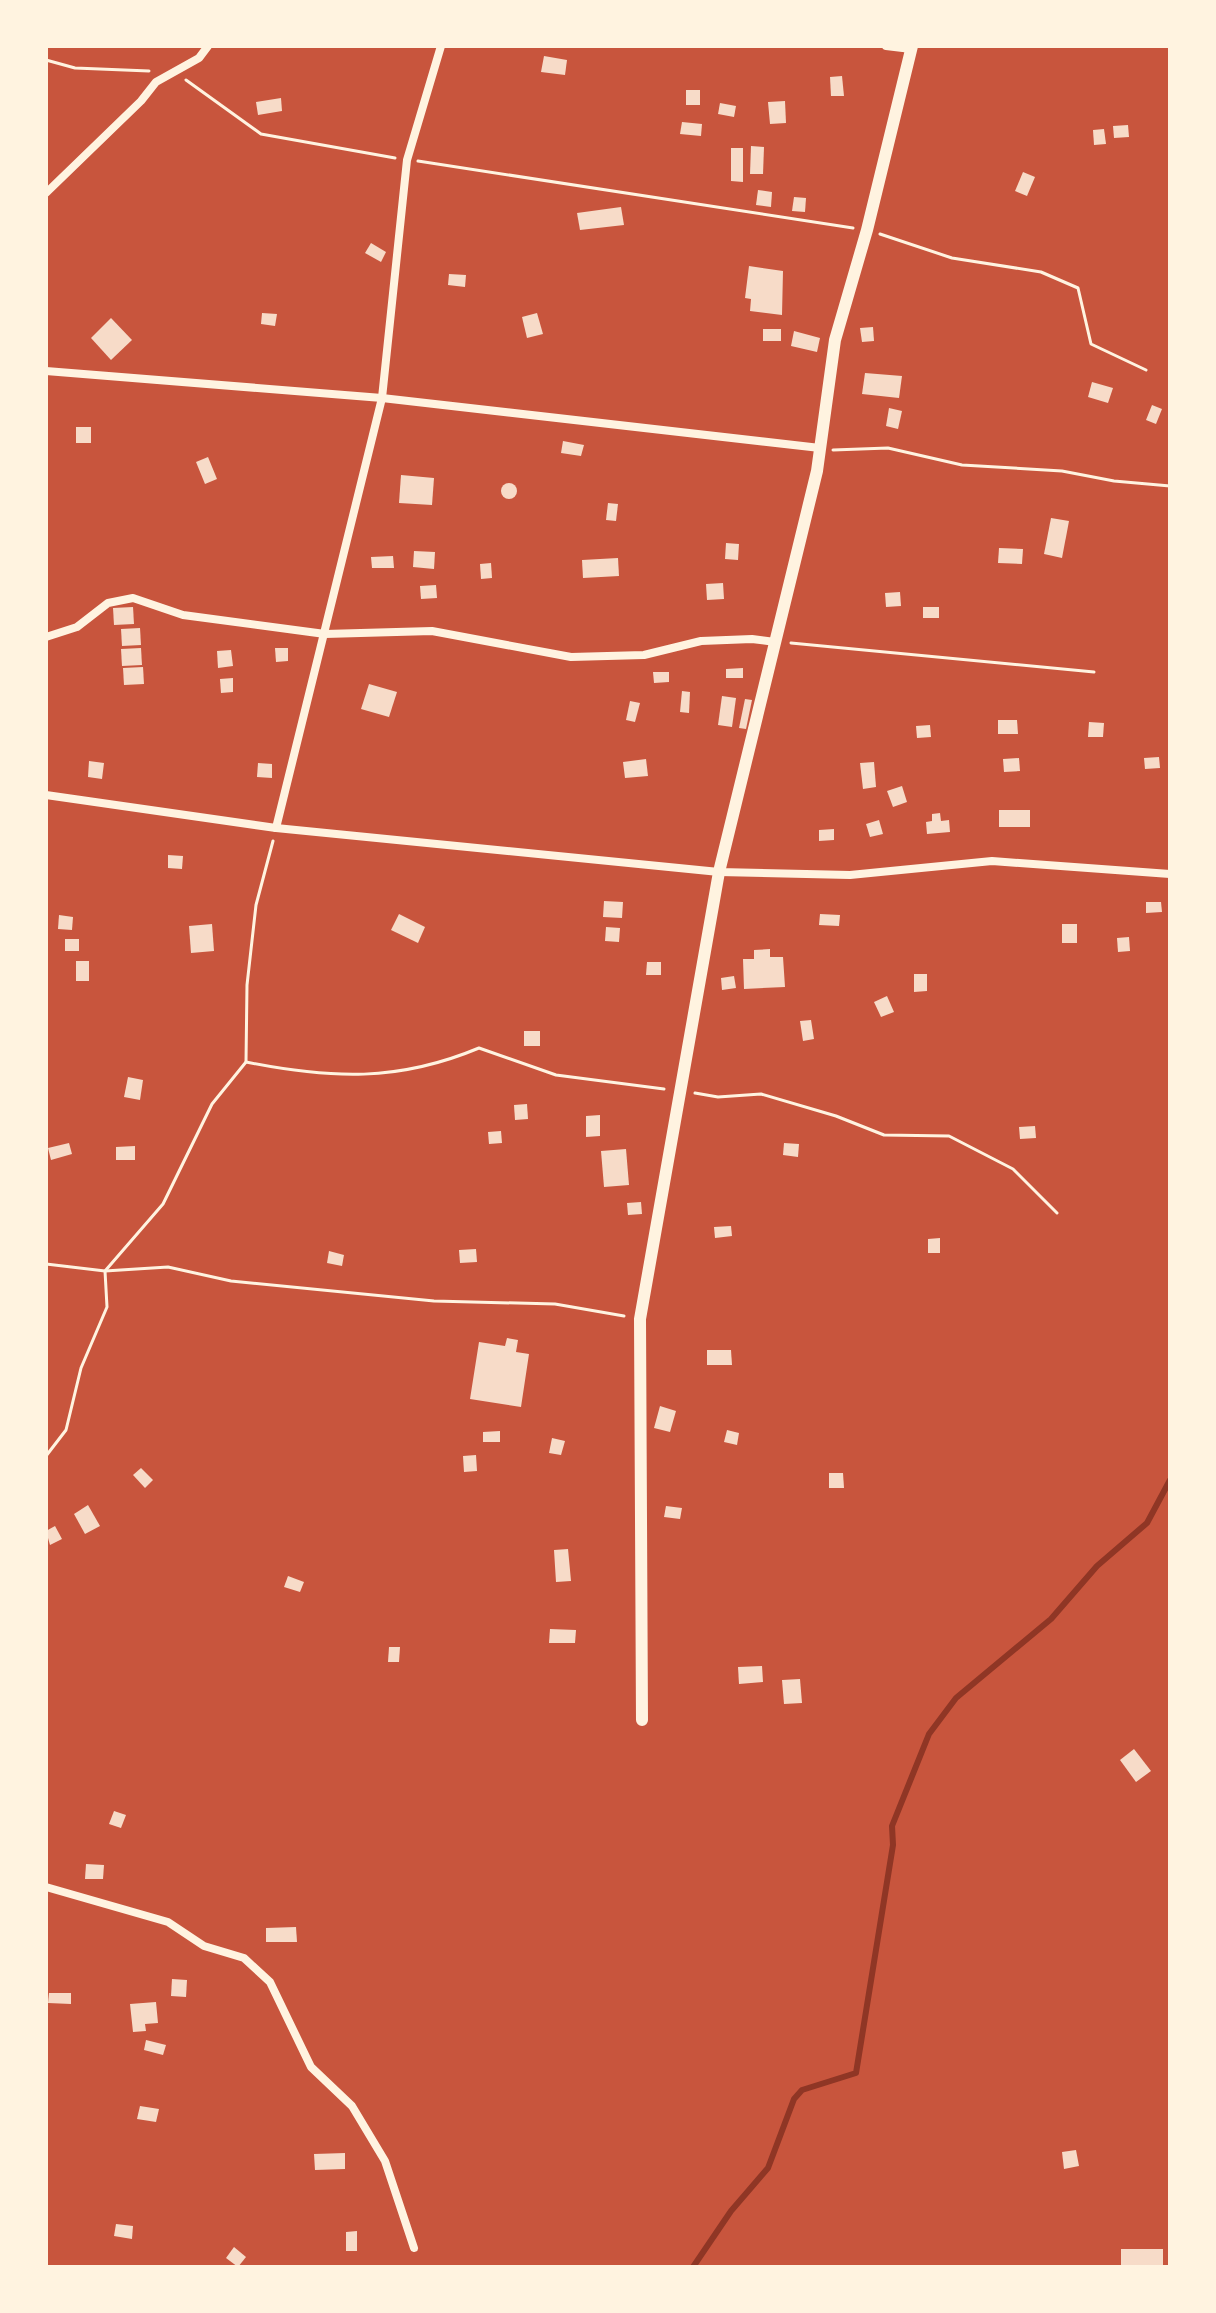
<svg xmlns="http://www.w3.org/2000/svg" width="1216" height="2313" font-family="'Archivo Narrow',sans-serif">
<rect width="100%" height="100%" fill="#c8553d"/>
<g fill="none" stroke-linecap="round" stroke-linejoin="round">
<path stroke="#8f3625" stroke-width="6" d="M693,2267l38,-56 37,-43 26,-69 8,-9 54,-17 37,-228 -1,-19 37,-92 27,-36 95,-79 46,-53 50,-43 23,-43"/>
</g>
<g fill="#f7dbc8">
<path d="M544,56l23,4 -2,15 -24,-3z"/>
<path d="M842,76l2,20h-13l-1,-19z"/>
<rect x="686" y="90" width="14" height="15"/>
<path d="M281,98l1,13 -24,4 -2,-13z"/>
<path d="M785,101l1,22 -16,1 -2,-22z"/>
<path d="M720,103l16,3 -2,11 -16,-3z"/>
<path d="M682,122l20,2 -1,12 -21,-2z"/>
<path d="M1128,125l1,12 -15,1 -1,-12z"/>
<path d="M1104,129l2,15 -12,1 -1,-15z"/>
<path d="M751,146l13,1 -1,27h-13z"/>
<path d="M731,148h12v34l-12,-1z"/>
<path d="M1023,172l12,5 -8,19 -12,-5z"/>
<path d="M758,190l14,2 -1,15 -15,-2z"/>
<path d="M794,197l12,1 -1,14 -13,-1z"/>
<path d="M621,207l3,18 -44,5 -3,-17z"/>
<path d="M371,243l15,9 -5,10 -16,-9z"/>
<path d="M749,266l34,5 -1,44 -32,-4 1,-12 -6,-1z"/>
<path d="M449,274l17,1 -1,12 -17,-2z"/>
<path d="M262,313l15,1 -2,12 -14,-2z"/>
<path d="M537,313l6,21 -16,4 -5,-21z"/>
<path d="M111,318l21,22 -21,20 -20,-22z"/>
<path d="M873,327l1,14 -12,1 -2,-14z"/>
<rect x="763" y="329" width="18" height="12"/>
<path d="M794,331l26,7 -3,14 -26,-6z"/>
<path d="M865,373l37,3 -3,22 -37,-4z"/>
<path d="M1092,382l21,6 -5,15 -20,-6z"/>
<path d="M1152,405l10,4 -6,15 -10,-4z"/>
<path d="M889,408l13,3 -4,18 -12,-3z"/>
<rect x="76" y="427" width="15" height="16"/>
<path d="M563,441l21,4 -3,11 -20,-3z"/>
<path d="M208,457l9,22 -12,5 -9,-22z"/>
<path d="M401,475l33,3 -2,27 -33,-2z"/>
<circle cx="509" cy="491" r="8"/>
<path d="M608,503l10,1 -2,17 -10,-1z"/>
<path d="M1051,518l18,3 -7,37 -18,-4z"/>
<path d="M726,543l13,1 -1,16 -13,-1z"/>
<path d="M999,548l24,1 -1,15 -24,-1z"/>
<path d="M414,551l21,1 -1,17 -21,-2z"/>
<path d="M393,556l1,12h-22l-1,-11z"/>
<path d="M618,558l1,18 -36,2 -1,-18z"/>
<path d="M491,563l1,15 -11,1 -1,-15z"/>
<path d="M723,583l1,16 -17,1 -1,-16z"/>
<path d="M436,585l1,13 -16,1 -1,-13z"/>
<path d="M900,592l1,14 -15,1 -1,-14z"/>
<path d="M133,607l1,17 -20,1 -1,-17z"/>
<rect x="923" y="607" width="16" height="11"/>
<path d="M140,628l1,17 -19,1 -1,-17z"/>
<path d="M141,648l1,17 -20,1 -1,-17z"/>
<path d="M275,648h13v13l-12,1z"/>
<path d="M231,650l2,16 -15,2 -1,-17z"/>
<path d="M143,667l1,17 -20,1 -1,-17z"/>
<path d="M743,668v10h-17v-9z"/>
<path d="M653,672h16v10l-15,1z"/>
<path d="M233,678v14l-12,1 -1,-14z"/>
<path d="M369,684l28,8 -8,25 -28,-8z"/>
<path d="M682,691l8,1 -1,21 -9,-1z"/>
<path d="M722,696l14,2 -4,29 -14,-2z"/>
<path d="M745,699l7,1 -6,29 -7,-1z"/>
<path d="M630,701l10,2 -5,19 -9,-2z"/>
<path d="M998,720h19l1,14h-20z"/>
<path d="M1089,722l15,1 -1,14h-15z"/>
<path d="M930,725l1,12 -14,1 -1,-12z"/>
<path d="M1159,757l1,11 -15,1 -1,-11z"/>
<path d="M1019,758l1,13 -16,1 -1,-13z"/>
<path d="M646,759l2,17 -23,2 -2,-16z"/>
<path d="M89,761l15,2 -2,16 -14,-2z"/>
<path d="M874,762l2,25 -13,2 -3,-26z"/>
<path d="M258,763l14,1v14l-15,-1z"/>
<path d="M902,786l5,16 -14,5 -6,-16z"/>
<rect x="999" y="810" width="31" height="17"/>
<path d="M940,813l1,8 8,-1 1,12 -23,2 -1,-12 6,-1v-7z"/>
<path d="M879,820l4,14 -13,3 -4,-13z"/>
<path d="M834,829v11l-15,1v-11z"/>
<path d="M168,855l15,1 -1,13 -14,-1z"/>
<path d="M604,901l19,1 -1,16 -19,-1z"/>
<path d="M1146,902h15l1,10 -16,1z"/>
<path d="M399,914l26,13 -7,16 -27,-13z"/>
<path d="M820,914l20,1 -1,11 -20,-1z"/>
<path d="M59,915l14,2 -1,13 -14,-1z"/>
<path d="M212,924l2,27 -23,2 -2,-27z"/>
<rect x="1062" y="924" width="15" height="19"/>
<path d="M606,927l14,1 -1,14 -14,-1z"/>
<path d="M1129,937l1,14 -12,1 -1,-14z"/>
<rect x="65" y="939" width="14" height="12"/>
<path d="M770,949v8h13l2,30 -41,2 -1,-30h11v-9z"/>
<rect x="76" y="961" width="13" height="20"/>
<path d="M647,962h14v13h-15z"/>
<path d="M914,974h13v17l-13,1z"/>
<path d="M734,976l2,12 -14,2 -1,-12z"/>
<path d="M887,996l7,16 -13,5 -7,-15z"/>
<path d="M811,1020l3,19 -11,2 -3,-20z"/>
<rect x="524" y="1031" width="16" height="15"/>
<path d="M128,1077l15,3 -3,20 -16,-3z"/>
<path d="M527,1104l1,15 -13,1 -1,-15z"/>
<path d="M600,1115v21l-14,1v-21z"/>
<path d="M1035,1126l1,12 -16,1 -1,-12z"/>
<path d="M501,1131l1,12 -13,1 -1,-12z"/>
<path d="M69,1143l3,11 -21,6 -3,-12z"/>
<path d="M784,1143l15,1 -1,13 -15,-2z"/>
<path d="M135,1146v14h-19v-13z"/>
<path d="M626,1149l3,36 -25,2 -3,-36z"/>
<path d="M641,1202l1,12 -14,1 -1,-12z"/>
<path d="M731,1226l1,10 -17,2 -1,-11z"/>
<path d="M940,1238v15h-12v-14z"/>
<path d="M476,1249l1,13 -17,1 -1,-13z"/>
<path d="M329,1251l15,4 -2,11 -15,-3z"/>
<path d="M507,1338l11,2 -2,12 13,2 -8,53 -51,-8 9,-57 26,4z"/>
<path d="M707,1350h24l1,15h-25z"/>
<path d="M660,1406l16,5 -6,21 -16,-4z"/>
<path d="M727,1430l12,3 -2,12 -13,-3z"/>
<path d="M500,1431v11h-17v-10z"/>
<path d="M552,1438l13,3 -4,14 -12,-2z"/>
<path d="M476,1455l1,16 -13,1 -1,-16z"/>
<path d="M141,1468l12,12 -8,8 -12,-13z"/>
<path d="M829,1473h14l1,15h-15z"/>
<path d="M88,1505l12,21 -15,8 -11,-20z"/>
<path d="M666,1506l16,2 -2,11 -16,-2z"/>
<path d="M55,1526l7,13 -12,6 -4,-14z"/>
<path d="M568,1549l3,32 -15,1 -2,-32z"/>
<path d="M288,1576l16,6 -4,10 -16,-5z"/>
<path d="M550,1629l26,1 -1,13h-26z"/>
<path d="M389,1647h11l-1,15h-11z"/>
<path d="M762,1666l1,16 -24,2 -1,-17z"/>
<path d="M800,1679l2,24 -18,1 -2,-24z"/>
<path d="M1134,1749l17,22 -15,11 -16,-22z"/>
<path d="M114,1811l12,4 -5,13 -12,-4z"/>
<path d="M86,1864l18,1 -1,14h-18z"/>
<path d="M296,1927l1,15h-31v-14z"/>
<path d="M172,1979l15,1 -1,17 -15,-1z"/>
<path d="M49,1993h22v11l-23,-1z"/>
<path d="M156,2002l2,21 -13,1 1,7 -13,1 -3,-28z"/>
<path d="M146,2040l20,5 -3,10 -19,-5z"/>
<path d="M140,2106l19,3 -3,13 -19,-3z"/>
<path d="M1076,2150l3,16 -15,3 -2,-17z"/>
<path d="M345,2153v16l-30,1 -1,-16z"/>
<path d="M116,2224l17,2 -1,13 -18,-3z"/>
<path d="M357,2231v20h-11v-19z"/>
<path d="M234,2247l12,10 -8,10 -12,-9z"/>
<rect x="1121" y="2249" width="42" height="18"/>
</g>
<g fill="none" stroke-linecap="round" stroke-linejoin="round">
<g stroke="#fff3e0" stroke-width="3">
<path d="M46,60l29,8 74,3"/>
<path d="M186,80l75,54 134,24"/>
<path d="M418,161l435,67"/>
<path d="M880,234l72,24 89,14 37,16 13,56 55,26"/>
<path d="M833,450l55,-2 74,17 100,6 52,10 56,5"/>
<path d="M791,643l303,29"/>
<path d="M246,1062c85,17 152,20 233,-14l77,27 108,14"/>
<path d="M695,1093l23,4 43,-3 75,22 48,19 65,1 64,33 44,44"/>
<path d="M46,1264l59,7 63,-4 63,14 203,20 121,3 69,12"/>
<path d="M46,1456l20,-26 15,-62 26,-61 -2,-36 58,-67 49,-100 34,-42 1,-77 9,-80 17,-64"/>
</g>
<g stroke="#fff3e0" stroke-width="8">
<path d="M441,46l-34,114 -25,238 -106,430 443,44 131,3 142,-14 178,13"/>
<path d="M886,46l25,3"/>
<path d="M46,193l95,-92 15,-19 43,-24 9,-12"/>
<path d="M46,371l336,27 438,50"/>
<path d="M46,637l31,-10 31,-24 25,-5 50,17 142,19 107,-3 139,26 73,-2 57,-14 51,-2 23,3"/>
<path d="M46,795l230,33"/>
<path d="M46,1887l122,35 36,24 40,12 26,24 41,85 41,39 33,55 29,87"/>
</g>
<path stroke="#fff3e0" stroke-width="12" d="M642,1720l-2,-401 79,-447 98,-401 18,-131 32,-110 45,-184"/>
</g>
<rect width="1216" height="2313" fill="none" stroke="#fff3e0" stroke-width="96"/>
</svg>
